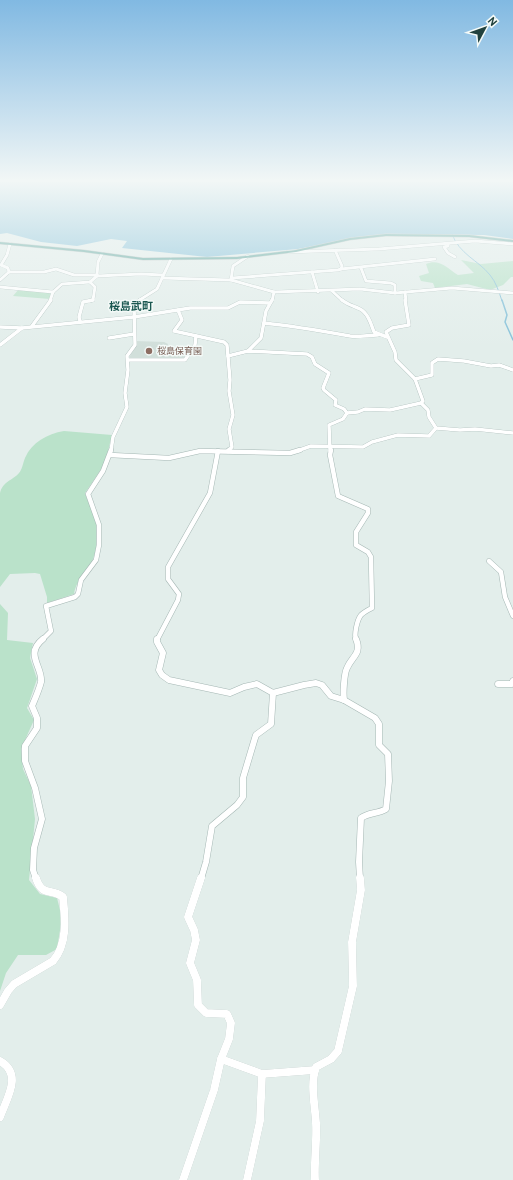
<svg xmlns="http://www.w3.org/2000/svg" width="513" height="1180" font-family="Overpass,'Noto Sans JP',sans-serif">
<rect width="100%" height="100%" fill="#e3eeeb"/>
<path fill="#d1dfda" d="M136,341l28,1 4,2 -3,9 20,3 -1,3h-55l2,-5 6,-9z"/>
<g fill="#bae2ca">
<path d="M461,260l20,4 32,-3v16h-2l-8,8 -13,5 -23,-6 -32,4 -2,-5 -12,-2 -2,-5 10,-3 -3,-9c13,-6 21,4 32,11l16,-2z"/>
<path d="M19,289l33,4 -2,6 -37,-3z"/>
<path d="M64,431l48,4 -6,24 -6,12 -15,22c2,9 8,15 10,22 3,13 3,32 -2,44 -5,14 -16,18 -19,35l-27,9v-6l-7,-23 -5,-1 -25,1 -10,13v-94c3,-12 12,-12 19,-20 3,-3 4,-10 6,-15 7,-16 22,-24 39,-27z"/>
<path d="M0,604l8,9 -1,27 26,3 -3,15 7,21 -10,29 7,12 -13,29 2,20 8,17 4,33 -6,61 11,14 17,4 5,20 -5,31 -11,6h-28l-12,18 -6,18z"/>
</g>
<path fill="#86c1d9" d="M0,182h513v57l-29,-4 -95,-1 -21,2 -70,13 -91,8 -85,-9 5,-7 -16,-2 -34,7 -36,-4 -34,-9 -7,1z"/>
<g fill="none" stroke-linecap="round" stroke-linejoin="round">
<path stroke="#86c1d9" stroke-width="1" d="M452,234c7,20 26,26 38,41 6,7 9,17 12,26"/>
<path stroke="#86c1d9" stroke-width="1.5" d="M502,300l5,15 -2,7 8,18"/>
<g stroke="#a5b7b4" stroke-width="3.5">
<g id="minor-far4">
<path d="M448,244v2l-4,1 4,6 7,4"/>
<path d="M288,252l91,-3 96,-8 38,3"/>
<path d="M361,268l5,13 25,2 4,2v8"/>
<path d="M341,269l94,-10"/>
<path d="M9,272l-1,-4 -7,-3 6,-10 3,-11"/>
<path d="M312,272l6,20"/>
<path d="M97,276l1,-14 4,-8"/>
<path d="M162,278l69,2 43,12 86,-3 35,4 57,-5 61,5"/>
<path d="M232,278l106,-8 3,-1 1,-3 -7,-16"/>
<path d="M0,280l9,-8h35l12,-3 18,6h23"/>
<path d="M231,280l2,-14 15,-10"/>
<path d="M0,287l53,5"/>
<path d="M332,291l11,10"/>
<path d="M405,292l1,9"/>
<path d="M50,301l3,-9 9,-8 28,-2 7,-6 44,-2 22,1"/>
<path d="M89,301l4,-1 2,-13 -5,-5"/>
<path d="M138,301l19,-12 14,-30"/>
<path d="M272,301l2,-9"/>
</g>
</g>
<g stroke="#a5b7b4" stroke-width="4">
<g id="minor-far3">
<path d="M342,300c6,5 12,6 18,9 8,4 11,15 14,23l13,5"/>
<path d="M178,310l4,10 -8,11 50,11 3,3 3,35 -1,11 4,24 -4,14 3,18 -4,4"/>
<path d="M80,321l-1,-4 4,-15 10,-2"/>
<path d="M264,323c29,3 58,8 86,13 9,1 19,-1 28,-1"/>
<path d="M32,326l19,-26"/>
<path d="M0,327l22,1 112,-11 56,-9h38l12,-6 30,1"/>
<path d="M109,338l25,-4"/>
<path d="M0,345l22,-17"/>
<path d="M248,351l13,-13 5,-27 6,-11"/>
<path d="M228,356l20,-5 59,3 5,3 3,7 14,9 -6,15 1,2 12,10 -1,5 9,4 3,4 -4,6 -14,6 1,26"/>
<path d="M128,360h57l10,-15 1,-9"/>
<path d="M415,379l17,-4v-12l6,-4 26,2 27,5 8,-1 14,5"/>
<path d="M421,403l7,7 1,7 7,11 24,2 15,-1 38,4"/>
<path d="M347,413l11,-1 7,-3 25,1 31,-7 2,-2 -8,-22 -19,-19 -1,-8 -9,-20 6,-4 17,-3 -4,-25"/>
<path d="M111,451l2,-14 14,-30 -2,-14 3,-23 -1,-14 8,-11 -1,-39 6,-6"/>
<path d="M297,451l14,-5 52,1 9,-5 26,-7 31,1 7,-8"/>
</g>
</g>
<g stroke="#a5b7b4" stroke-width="5.5">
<g id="minor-far2">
<path d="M331,450l-1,5 8,41 30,13v4l-12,19v13l12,7 3,5 1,51c-4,2 -8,4 -11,7 -4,5 -7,19 -5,25"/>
<path d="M228,451l1,-1"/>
<path d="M110,455l59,3 31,-7 90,2 10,-3"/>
<path d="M489,561l12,11 4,25 8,19"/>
<path d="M42,640l9,-9 -5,-25 29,-9 3,-3 3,-14 15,-20 3,-15v-20l-11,-31 15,-23 8,-21"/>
<path d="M157,640l21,-40 1,-6 -11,-15v-12l42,-74 8,-42"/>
</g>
</g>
<g stroke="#a5b7b4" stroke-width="7">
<g id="minor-far1">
<path d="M157,639v3l6,11 -4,17 3,5 7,5 61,13 14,-6 13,-3 16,9 31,-8 12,-2 6,2 9,11 13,4 31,18 4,6v21l9,9 1,27 -3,28c-8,5 -17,3 -25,9l-2,44 1,17"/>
<path d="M498,684h14l1,-3"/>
<path d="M344,700c-1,-7 0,-26 3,-32 5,-12 15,-14 9,-29"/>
<path d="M36,879l-3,-9 1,-22 8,-29 -7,-31 -10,-27v-15l12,-18v-10l-5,-12c3,-7 7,-16 9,-24 2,-15 -17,-28 2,-43"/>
<path d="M201,879l5,-17 6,-36 25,-21 6,-8v-19l12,-40 1,-3 15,-11 2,-31"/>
</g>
</g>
<g stroke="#a5b7b4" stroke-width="8">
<g id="minor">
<path d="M0,1005l8,-14 6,-7 39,-23c15,-17 12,-43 10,-64 -12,-9 -21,0 -27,-19"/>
<path d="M221,1059l41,15 53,-4"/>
<path d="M0,1061c23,13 7,37 0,56"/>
<path d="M183,1180l31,-90 7,-31 8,-20 2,-16 -4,-9 -21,-1 -8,-8 -1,-25 -7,-17 6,-23 -2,-10 -6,-13 13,-39"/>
<path d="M247,1180l13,-59 2,-47"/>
<path d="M315,1180c-1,-19 2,-38 1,-57 -1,-18 -6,-39 0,-56l15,-8 7,-8 15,-65 -1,-44 9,-52 -1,-12"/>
</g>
</g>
<g stroke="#c1cac9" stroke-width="1">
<path id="primary" d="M386,234l83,1 44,5v2l-44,-5 -83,-1 -36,4 -54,12 -59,7 -94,1 -59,-8 -84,-8v-2l84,8 59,8 94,-1 59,-7 54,-12z"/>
</g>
<use href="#minor-far4" stroke="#fff" stroke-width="3"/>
<use href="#minor-far3" stroke="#fff" stroke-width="3.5"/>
<use href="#minor-far2" stroke="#fff" stroke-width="4.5"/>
<use href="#minor-far1" stroke="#fff" stroke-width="6"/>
<use href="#minor" stroke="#fff" stroke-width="8"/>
<use href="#primary" fill="#63a8a0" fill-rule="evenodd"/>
</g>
<linearGradient id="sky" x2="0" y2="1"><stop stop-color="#81b9e2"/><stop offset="0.52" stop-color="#f2f7f6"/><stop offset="1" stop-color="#f2f7f6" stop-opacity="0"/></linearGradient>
<rect width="513" height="347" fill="url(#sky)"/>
<circle fill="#8d6e63" stroke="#f4faf8" stroke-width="1.5" cx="149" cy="351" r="4"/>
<g text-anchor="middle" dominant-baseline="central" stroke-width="3" stroke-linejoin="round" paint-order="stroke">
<g font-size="9" fill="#785e54" stroke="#f4faf8" text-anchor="start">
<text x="157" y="351">桜島保育園</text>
</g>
<g font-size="11" font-weight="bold" fill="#1a5750" stroke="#f4faf8">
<text x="131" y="307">桜島武町</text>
</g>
</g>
<g transform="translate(485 28) rotate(49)" stroke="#f4faf8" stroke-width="3" paint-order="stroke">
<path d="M0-3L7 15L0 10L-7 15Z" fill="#21423e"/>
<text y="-6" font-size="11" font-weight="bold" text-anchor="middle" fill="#21423e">N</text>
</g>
</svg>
